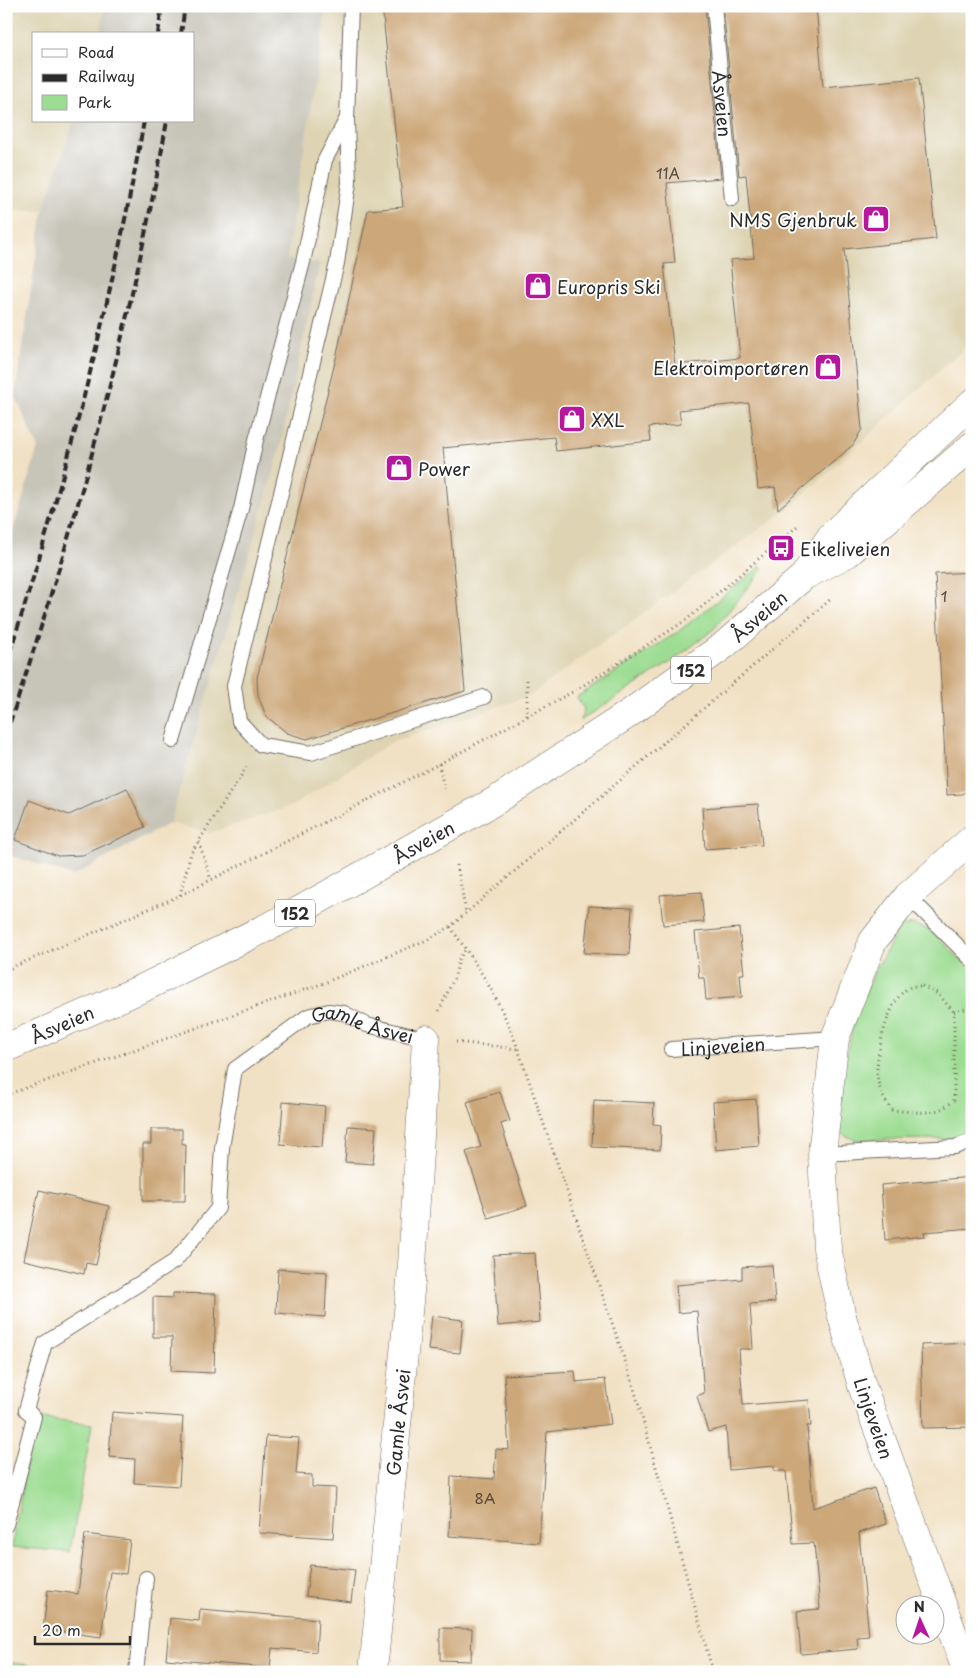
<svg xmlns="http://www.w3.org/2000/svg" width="978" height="1678" font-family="'Playpen Sans',sans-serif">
<rect width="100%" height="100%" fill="#fff"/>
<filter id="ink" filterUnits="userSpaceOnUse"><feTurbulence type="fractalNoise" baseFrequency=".02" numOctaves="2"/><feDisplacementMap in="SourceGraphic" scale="10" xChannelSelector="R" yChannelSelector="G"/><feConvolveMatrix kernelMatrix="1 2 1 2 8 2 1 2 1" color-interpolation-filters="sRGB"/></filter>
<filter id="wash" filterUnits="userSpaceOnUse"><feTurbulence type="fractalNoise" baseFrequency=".0096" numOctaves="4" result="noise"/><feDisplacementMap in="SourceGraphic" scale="20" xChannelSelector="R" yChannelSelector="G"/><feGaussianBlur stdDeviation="1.12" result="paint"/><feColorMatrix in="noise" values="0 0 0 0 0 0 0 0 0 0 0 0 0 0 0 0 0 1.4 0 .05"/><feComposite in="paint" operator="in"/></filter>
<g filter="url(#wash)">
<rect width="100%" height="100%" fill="#f1e1c4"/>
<g fill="#ded4b4">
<path d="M6,6h99l-5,28h-66v87h40l-31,90h-37z"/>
<path d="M327,6h645v335l-182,166 -261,189 -137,46 -100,64 -83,27 -39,-10 108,-366 42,-192 -33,-5z"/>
</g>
<path fill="#c7c5b8" d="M105,6h222l-40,253 33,5 -42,193 -108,366 -97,53 -67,-22v-311l4,-2 28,-94 -23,-52 28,-184 31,-90h120v-87h-94z"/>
<g fill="#9ddd93" stroke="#64845f">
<path d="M761,566l2,3 -50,61 -42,32 -91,59 4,-12 -7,-12 102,-66z"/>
<path d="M913,924l19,7 40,40v160l-22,8 -94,1 -14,-6 -6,-15 2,-26 17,-76 21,-48 24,-42z"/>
<path d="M34,1417l58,7 -22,128 -58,-5z"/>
<path d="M6,1662l73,10h-73z"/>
</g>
<g id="blocks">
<g fill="#cca779">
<path d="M382,6h323l16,172 -54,5 8,80 -11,1 11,101 65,-7 -10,-98 24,-2 -8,-83 -7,1 -16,-170h93l7,81 96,-9 17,161 -92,10 18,180 -9,16 -75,64 -3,-22 -17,2 -9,-86 -70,7 2,14 -32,3 2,14 -95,10 -2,-14 -111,11 22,243 -158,48 -20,-6 -21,-17 -8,-21 -1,-17 80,-324 31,-144 35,-3z"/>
<path d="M972,572v217l-10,5 -15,1 -12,-221z"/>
<path d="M127,788l18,39 -62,28 -25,1 -43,-16 14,-40 40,15z"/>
<path d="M758,804l4,41 -57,4 -3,-41z"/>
<path d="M701,892l3,30 -41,3 -3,-30z"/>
<path d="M589,906l43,2 -3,47 -45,-2z"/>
<path d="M739,928l5,46h-4l2,23 -36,3 -2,-22h-5l-4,-46z"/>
<path d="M500,1092l10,29 -9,3 26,82 -39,12 -22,-66 15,-5 -14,-45z"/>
<path d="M756,1099l3,47 -43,4 -3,-48z"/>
<path d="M594,1100l60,3 -1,21 8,1 -1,25 -68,-3z"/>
<path d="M283,1102l42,4 -3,41 -42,-3z"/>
<path d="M348,1126l28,2 -3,36 -28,-2z"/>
<path d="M151,1129h31v15h4l-1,57h-42v-57h8z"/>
<path d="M972,1177v51l-48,4 1,4 -40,4 -4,-55z"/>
<path d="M39,1190l70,16 -13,59 -10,-2 -2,11 -60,-14z"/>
<path d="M535,1253l5,69 -42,4 -5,-71z"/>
<path d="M772,1265l3,37 -25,2 3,45h-14l4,56 66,-5 2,26h-4l6,82 61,-20 12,36 -27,9 10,103 -12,1 1,12 -57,5 -4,-43 23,-2 -6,-66 -21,1 -7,-73h-12v-5l-45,4 -3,-43 -18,5 -11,-36 7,-3 -7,-82 -19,2 -2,-28 66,-6v-12z"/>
<path d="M278,1269l49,3 -2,45 -49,-4z"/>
<path d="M173,1293l43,1 -2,79 -43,-2 1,-34h-19v-40l20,1z"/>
<path d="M432,1316l31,4 -3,33 -32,-3z"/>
<path d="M972,1343v84l-49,1 -2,-83z"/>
<path d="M575,1371l1,11 29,-3 6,45 -64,8 -8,111 -90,-7 2,-60 43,3 2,-30 13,1 -5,-75z"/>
<path d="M112,1412l71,5 -4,69 -45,-3 1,-24 -26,-2z"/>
<path d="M266,1436l33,2 -3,36 16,1v12l24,1 -3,50 -74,-5z"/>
<path d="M85,1534l45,6 -4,34 -16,-2 -9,65 -58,-8 5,-39 30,4z"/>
<path d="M310,1565l45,5 -4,32 -45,-6z"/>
<path d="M200,1609l118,10 -2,33 -44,-4 -2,20 -104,-9 4,-41 29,3z"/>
<path d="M440,1628l32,1 -1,32 -31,-1z"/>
</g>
</g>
</g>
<g filter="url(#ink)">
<use href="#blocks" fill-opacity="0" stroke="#706b61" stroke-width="1"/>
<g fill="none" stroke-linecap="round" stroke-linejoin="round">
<g stroke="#706b61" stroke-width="16">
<g id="service">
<path d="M351,6l-4,114 2,63 -12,80 -103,423 5,35 22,24 50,8 173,-56"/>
<path id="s1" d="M714,6l18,193"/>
<path d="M173,741l68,-232 15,-69 47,-178 22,-102 21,-40"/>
<path d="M908,896l64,64"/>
<path id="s2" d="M671,1049l164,-11"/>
<path d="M822,1154l133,-7 17,-6"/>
<path id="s3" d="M6,1525l28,-108 -8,-7 19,-67 130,-82 43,-53 4,-60 13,-79 73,-53 21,-5 15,2 23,12 59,14"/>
<path d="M136,1672l10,-94"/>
</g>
</g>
<g stroke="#706b61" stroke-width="29">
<g id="minor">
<path id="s4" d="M373,1672l38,-391 15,-242"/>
<path d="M967,1672l-105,-286 -21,-73 -14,-65 -5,-94 13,-116 38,-97 35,-45 64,-57"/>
</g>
</g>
<g stroke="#706b61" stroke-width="29">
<g id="primary">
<path d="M808,574l40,-21 124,-107"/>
<path id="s5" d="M6,1048l137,-60 141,-69 211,-118 132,-86 96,-69 81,-70 28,-41 140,-132"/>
</g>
</g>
<g stroke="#706b61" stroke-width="3" stroke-dasharray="1 4" stroke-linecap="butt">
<path d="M527,680v37"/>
<path d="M439,764l5,25"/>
<path d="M199,842l12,38"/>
<path d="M457,865l9,48"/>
<path d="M180,895l11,-42 57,-88"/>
<path d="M450,927c30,41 50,73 68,122l114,332 81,291"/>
<path d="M6,970l173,-74 260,-132 137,-74 109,-69 115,-97"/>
<path d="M922,986l15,7 17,19v88c-16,17 -40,12 -62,10 -9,-11 -15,-25 -15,-39 0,-20 12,-77 34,-84 3,-1 8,-1 11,-1z"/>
<path d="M439,1011l16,-35 4,-17 7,-10"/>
<path d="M954,1012l18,-5"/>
<path d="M456,1042l62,7"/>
<path d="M6,1095l318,-112 103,-43 23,-13 16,-14 366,-315"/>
</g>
<use href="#service" stroke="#fff" stroke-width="14"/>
<use href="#minor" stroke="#fff" stroke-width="28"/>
<use href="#primary" stroke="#fff" stroke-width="28"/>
<g stroke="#2b2b2b" stroke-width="4" stroke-dasharray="8 4" stroke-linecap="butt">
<path d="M158,34l4,-28"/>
<path d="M181,34l4,-28"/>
<path d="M6,664c58,-178 105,-359 138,-543"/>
<path d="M6,734c68,-201 124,-404 161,-613"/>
</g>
</g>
</g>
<defs>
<g id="shop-square" transform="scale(1.4375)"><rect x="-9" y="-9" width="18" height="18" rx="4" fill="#b5179e" stroke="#fff"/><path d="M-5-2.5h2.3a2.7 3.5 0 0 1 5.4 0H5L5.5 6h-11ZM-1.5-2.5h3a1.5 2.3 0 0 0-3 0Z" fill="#fff"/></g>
<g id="bus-square" transform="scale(1.4375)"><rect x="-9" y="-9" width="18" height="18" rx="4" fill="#b5179e" stroke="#fff"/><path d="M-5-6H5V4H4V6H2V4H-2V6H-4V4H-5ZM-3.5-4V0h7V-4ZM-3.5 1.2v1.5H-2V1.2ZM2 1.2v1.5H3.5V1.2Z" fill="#fff"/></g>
</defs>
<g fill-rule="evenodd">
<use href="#shop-square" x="876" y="219"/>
<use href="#shop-square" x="538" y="286"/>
<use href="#shop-square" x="828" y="367"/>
<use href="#shop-square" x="572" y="419"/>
<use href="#shop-square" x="399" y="468"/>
<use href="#bus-square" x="781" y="548"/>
</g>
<g text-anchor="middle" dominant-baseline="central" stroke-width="4" stroke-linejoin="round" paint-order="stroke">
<g font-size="15" fill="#534a3e">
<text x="668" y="172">11A</text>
<text x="944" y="595">1</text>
<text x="485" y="1497">8A</text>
</g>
<g fill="#fff" stroke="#6b6b6b" stroke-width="1">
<rect x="671" y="656.5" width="40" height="27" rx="4"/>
<rect x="275" y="899.5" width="40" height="27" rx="4"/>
</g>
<g font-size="16" font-weight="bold" fill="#2b2b2b">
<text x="691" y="670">152</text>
<text x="295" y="913">152</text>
</g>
<g font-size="18" fill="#2b2b2b" stroke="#fff">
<text stroke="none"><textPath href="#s1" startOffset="98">Åsveien</textPath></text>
<text stroke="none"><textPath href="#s5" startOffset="871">Åsveien</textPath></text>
<text stroke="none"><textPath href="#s5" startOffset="466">Åsveien</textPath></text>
<text stroke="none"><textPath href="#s5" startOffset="61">Åsveien</textPath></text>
<text stroke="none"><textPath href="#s3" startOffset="701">Gamle Åsvei</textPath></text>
<text stroke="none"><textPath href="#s2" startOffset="52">Linjeveien</textPath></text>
<text transform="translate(874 1418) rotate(71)">Linjeveien</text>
<text stroke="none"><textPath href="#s4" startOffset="251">Gamle Åsvei</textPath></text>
</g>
<g font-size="18" fill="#2b2b2b" stroke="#fff" text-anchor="start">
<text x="857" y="219" text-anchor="end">NMS Gjenbruk</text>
<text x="557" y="286">Europris Ski</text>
<text x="809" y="367" text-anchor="end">Elektroimportøren</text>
<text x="591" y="419">XXL</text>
<text x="418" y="468">Power</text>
<text x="800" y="548">Eikeliveien</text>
</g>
</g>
<rect width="978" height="1678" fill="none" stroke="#fff" stroke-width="25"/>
<rect x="32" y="32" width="162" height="90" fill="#ffffff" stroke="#aaaaaa"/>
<rect x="42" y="49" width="25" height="8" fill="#ffffff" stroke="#aaaaaa"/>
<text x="78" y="58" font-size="15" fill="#2b2b2b">Road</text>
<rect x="42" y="74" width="25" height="8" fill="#2b2b2b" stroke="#aaaaaa"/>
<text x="78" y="82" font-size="15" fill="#2b2b2b">Railway</text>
<rect x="42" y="95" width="25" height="15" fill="#9ddd93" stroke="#aaaaaa"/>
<text x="78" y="108" font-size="15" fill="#2b2b2b">Park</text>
<g transform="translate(920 1620) rotate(357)"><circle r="24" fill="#ffffff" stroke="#aaaaaa"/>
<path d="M0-4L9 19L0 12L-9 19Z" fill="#b5179e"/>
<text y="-8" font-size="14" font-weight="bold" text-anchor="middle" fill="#2b2b2b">N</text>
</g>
<path d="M35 1636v8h95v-8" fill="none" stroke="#2b2b2b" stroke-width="2.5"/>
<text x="42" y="1636" font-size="15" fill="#2b2b2b" stroke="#ffffff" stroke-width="4" paint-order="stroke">20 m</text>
</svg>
